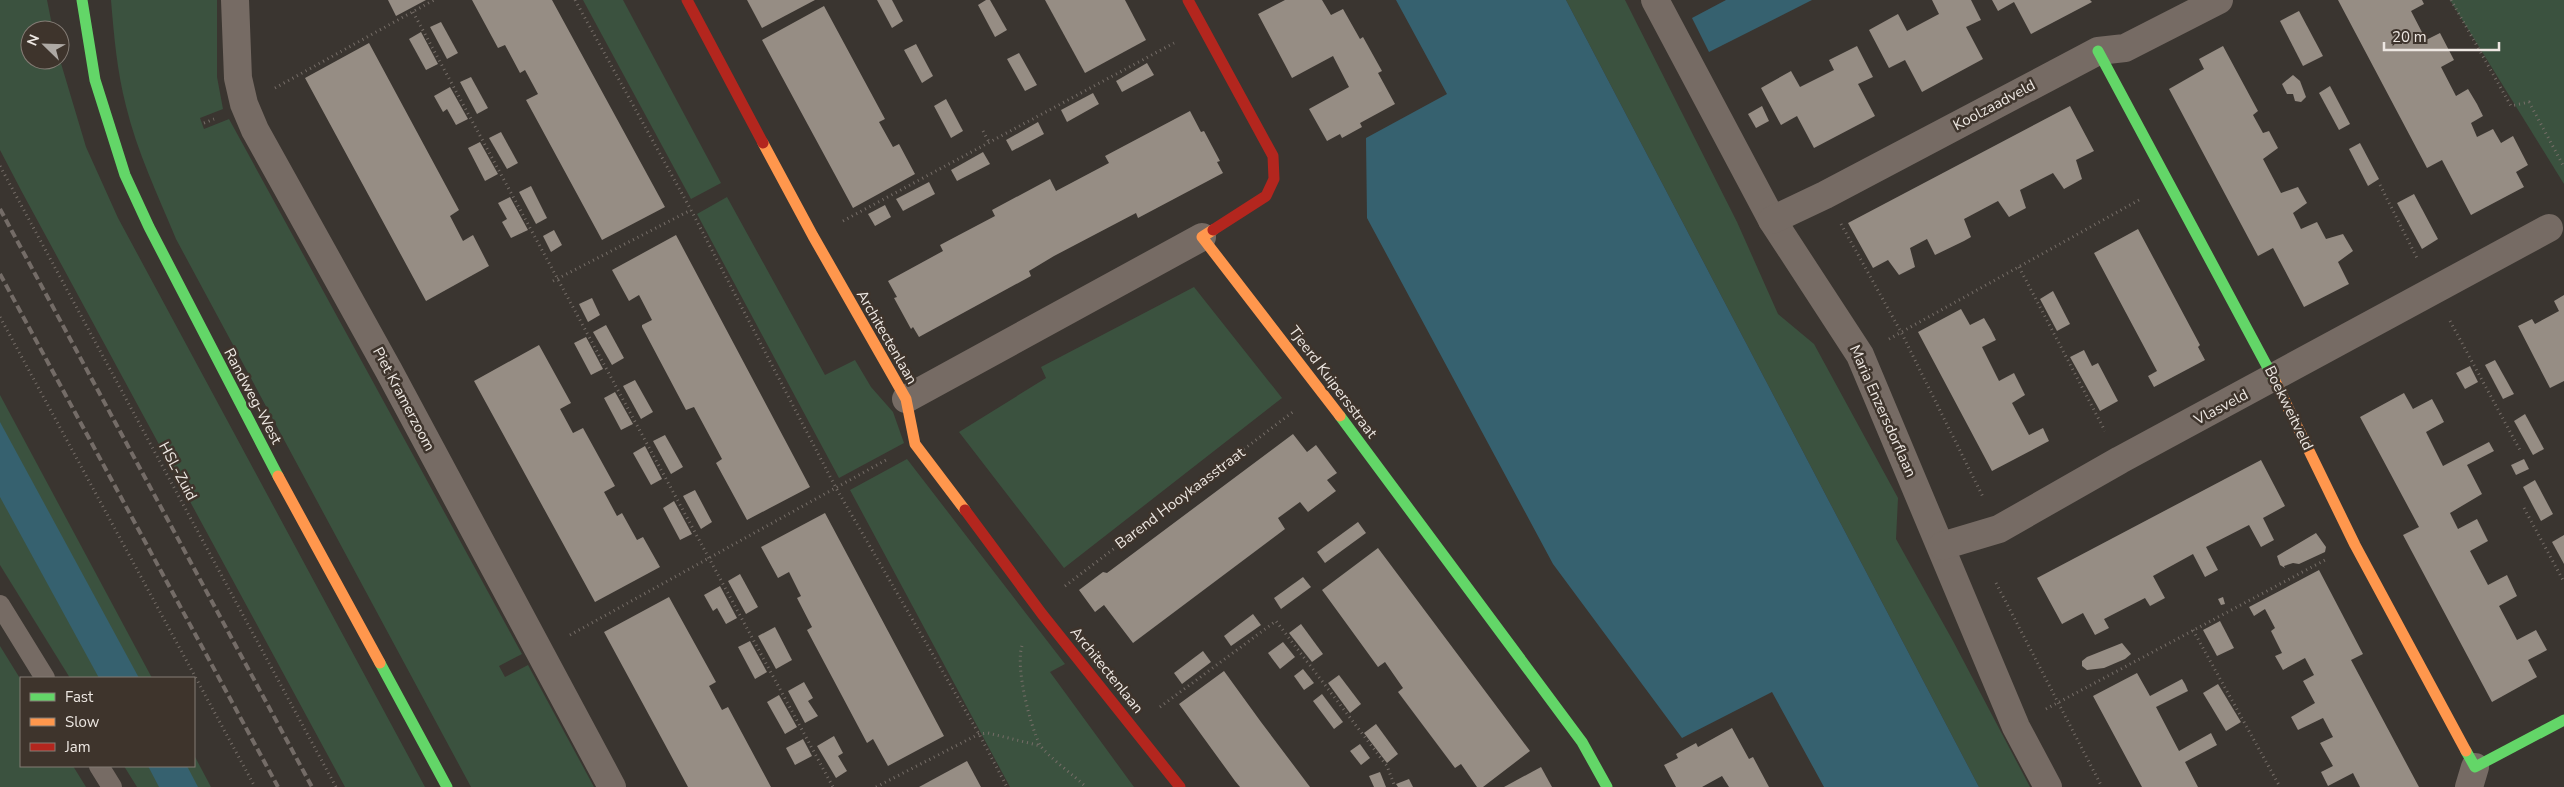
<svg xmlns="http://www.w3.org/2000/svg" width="2564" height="787" font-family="'Nunito Sans',sans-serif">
<rect width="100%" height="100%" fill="#3a3530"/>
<g fill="#3b523f">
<path d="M0,0h47l6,30h-23v30h30l26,87 32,71 307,569h-80l-323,-595 -22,-42z"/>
<path d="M111,0h106v77l6,32 -23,9 4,11 25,-10 293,535 -23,12 6,11 23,-12 66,122h-123l-295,-548c-18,-44 -39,-87 -50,-133 -9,-35 -12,-70 -15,-106z"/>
<path d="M583,0h40l98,183 -30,16z"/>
<path d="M1566,0h59l112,222 41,92 36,30 84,154 -2,41 57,102 77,146h-51z"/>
<path d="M2450,0h114v184z"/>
<path d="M727,197l98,178 30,-15 16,27 22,25 11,31 -65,35 -142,-264z"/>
<path d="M1194,287l88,111 -218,170 -105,-136 87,-54 -5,-11z"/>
<path d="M0,395l152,283h-82l-70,-113z"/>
<path d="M907,459l158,205 -15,8 84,115h-124l-160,-297z"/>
<path d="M0,646l21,34v86h52l13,21h-86z"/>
<path d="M194,755l17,32h-74l-13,-21h70z"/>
</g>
<g fill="#36616f">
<path d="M1396,0h170l413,787h-155l-52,-95 -90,46 -129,-174 -186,-346 -1,-80 81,-44z"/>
<path d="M1726,0h86l-103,52 -17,-34z"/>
<path d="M0,422l139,256h-40l-99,-181z"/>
<path d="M148,766h39l11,21h-39z"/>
</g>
<g fill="#968d84">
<path d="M388,0h38l-30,16z"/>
<path d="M472,0h80l113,207 -63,33 -76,-140 12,-6 -13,-24 -5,3 -15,-28 -7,3z"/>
<path d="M747,0h68l-53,28z"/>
<path d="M877,0h15l11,21 -11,7z"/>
<path d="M986,0h4l17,30 -12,7 -17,-32z"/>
<path d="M1045,0h80l21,40 -61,33z"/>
<path d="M1285,0h37l9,15 12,-6 17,30 3,-2 19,34 -4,2 17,31 -35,19 2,4 -20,11 -2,-4 -13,7 -18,-32 40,-22 -16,-31 -41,22 -34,-64z"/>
<path d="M1932,0h39l10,20 -15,7 17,32 -61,33 -17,-32 -16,8 -20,-38 29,-16 9,17 32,-17z"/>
<path d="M1992,0h98l2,2 -61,32 -17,-32 -16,9z"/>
<path d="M2338,0h84l2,4 -13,7 15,29 14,-7 14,27 -13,7 15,29 12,-7 9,15 6,12 -12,7 6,14 16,-8 8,14 12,-7 15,29 -12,7 8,15 -53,28 -29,-55 -15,8z"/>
<path d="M824,6l61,113 -6,3 14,25 6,-3 16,30 -62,34 -91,-168z"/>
<path d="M2299,11l24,45 -20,10 -23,-45z"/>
<path d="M441,22l17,31 -11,6 -17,-32z"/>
<path d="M421,32l17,32 -12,6 -17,-31z"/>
<path d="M369,43l90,167 -9,6 13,25 10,-6 16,31 -63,35 -121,-223z"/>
<path d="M916,44l17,32 -11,7 -18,-33z"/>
<path d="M1857,46l16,31 -15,7 17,32 -61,32 -17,-32 -16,9 -20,-37 30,-17 9,16 34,-17 -5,-10z"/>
<path d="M2223,46l35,65 -5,4 10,18 6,-2 9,17 -15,11 18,34 17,-6 9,16 -14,10 8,16 16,-7 9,17 17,-5 10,17 -15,11 11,22 -45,23 -31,-59 -15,8 -89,-167 35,-20 -5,-10z"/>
<path d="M1019,53l18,32 -12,6 -18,-32z"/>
<path d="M1147,63l7,12 -32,17 -6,-11z"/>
<path d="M2293,75l7,6 6,16 -5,5 -6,-1 -2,-7h-6l-5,-10z"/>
<path d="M471,77l17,31 -11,6 -17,-32z"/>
<path d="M2330,86l20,38 -11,6 -20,-37z"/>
<path d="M450,87l18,32 -12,6 -9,-16 -4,3 -9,-16z"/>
<path d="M1093,93l6,11 -32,18 -6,-12z"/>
<path d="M946,99l17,32 -12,7 -17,-32z"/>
<path d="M1762,106l7,15 -13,7 -8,-14z"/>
<path d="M2070,106l24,45 -18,9 6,19 -18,10 -11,-16 -33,17 6,18 -17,9 -11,-16 -34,18 7,18 -7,4 -29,14 -8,-16 -17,9 5,19 -16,8 -11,-15 -15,8 -25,-45z"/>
<path d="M1190,111l11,21 3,-1 16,30 -3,1 6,11 -85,45 -2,-5 -82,43 -25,15 2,5 -112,61 -6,-10 -2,2 -17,-31 3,-1 -9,-16 55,-30 -3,-6 55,-29 -3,-6 58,-31 6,12 53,-28 -4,-7z"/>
<path d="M1038,122l6,12 -32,17 -6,-11z"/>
<path d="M501,132l17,31 -11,6 -18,-31z"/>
<path d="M480,142l18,32 -13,7 -17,-33z"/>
<path d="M2360,143l19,36 -11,7 -19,-37z"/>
<path d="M983,152l7,12 -33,17 -6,-11z"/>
<path d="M929,182l6,12 -32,17 -7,-12z"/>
<path d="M531,186l16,32 -11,6 -17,-32z"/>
<path d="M2414,194l24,45 -16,10 -25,-46z"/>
<path d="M510,197l18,33 -17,8 -9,-16 5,-3 -9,-16z"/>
<path d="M885,205l6,12 -16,9 -7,-12z"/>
<path d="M2138,229l62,116 -2,2 7,13 -51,27 -6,-11 9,-5 -63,-118z"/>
<path d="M554,230l8,15 -11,7 -8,-16z"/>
<path d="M676,235l134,252 -63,33 -31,-57 6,-4 -28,-52 -8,3 -44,-83v-2l10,-5 -13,-25 -10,6 -17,-31z"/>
<path d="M2053,291l17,33 -13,7 -17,-32z"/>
<path d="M2564,295v86l-14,7 -32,-62 14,-7 3,5 24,-13 -5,-10z"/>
<path d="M592,298l8,17 -12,7 -9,-18z"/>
<path d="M1961,309l9,16 14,-7 7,12 5,10 -14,7 17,34 15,-8 11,22 -13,8 17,32 14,-7 6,13 -57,30 -74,-139z"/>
<path d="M606,325l18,33 -12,7 -19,-33z"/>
<path d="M586,337l17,32 -12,6 -17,-32z"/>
<path d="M539,345l32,58 -11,6 13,24 10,-5 32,58 -11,6 13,24 5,-3 15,27 6,-3 17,30 -65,35 -121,-221z"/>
<path d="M2084,350l8,16 6,-3 20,38 -18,10 -30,-54z"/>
<path d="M2495,360l19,34 -11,5 -18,-34z"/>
<path d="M2470,366l8,16 -13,7 -9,-16z"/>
<path d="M635,380l18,32 -12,7 -18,-33z"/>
<path d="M615,392l18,32 -12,6 -17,-32z"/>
<path d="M2404,393l9,16 19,-10 7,13 5,10 -18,10 17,34 46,-24 5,9 -27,14 15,29 -32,19 8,16 19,-10 11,22 -18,10 18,34 19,-10 10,21 -18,10 8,15 10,19 19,-10 11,20 -19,10 9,17 -45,25 -89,-167 16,-8 -59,-110z"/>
<path d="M2525,414l19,35 -11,6 -19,-34z"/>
<path d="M1293,434l14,18 9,-7 21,28 -10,7 9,11 -28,21 -8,-10 -22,16 7,11 -152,114 -29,-38 -9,7 -16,-22 24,-18 4,1z"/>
<path d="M665,435l18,32 -12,7 -18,-33z"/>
<path d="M645,446l17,33 -11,6 -18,-32z"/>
<path d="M2524,459l5,10 -13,6 -5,-10z"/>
<path d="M2261,460l24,46 -22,12 11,22 -13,7 -12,-22 -43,22 12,23 -13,7 -12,-23 -40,22 12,22 -15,8 -5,-8 -41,21 5,9 -14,7 -12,-22 -21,11 -25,-46z"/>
<path d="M2535,480l18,34 -12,7 -18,-34z"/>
<path d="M695,490l17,32 -11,7 -18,-33z"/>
<path d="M674,501l18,33 -12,6 -17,-32z"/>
<path d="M825,513l119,223 -56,30 -15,-27 -6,4 -60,-113 5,-3 -15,-29 4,-2 -12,-24 -11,6 -17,-31z"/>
<path d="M1358,522l8,11 -41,30 -8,-11z"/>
<path d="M2316,533l10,14 -1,5 -26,12 -6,-1 -9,3 1,2 -5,-3 -3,-9z"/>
<path d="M2564,535v29l-12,-22z"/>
<path d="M1378,548l152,203 -47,36h-6l-16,-23 -6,4 -57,-76 5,-4 -18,-26 -7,5 -56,-77z"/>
<path d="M2319,570l44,84 -12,6 68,127h-59l-7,-14 -25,13 -7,-14 12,-6 -13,-23 13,-6 -10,-19 -25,12 -7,-13 24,-14 -12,-22 11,-6 -9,-17 -22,12 -8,-14 7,-3 -11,-22 4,-3 -10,-19 -11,7 -5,-9z"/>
<path d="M740,574l18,33 -12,7 -18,-33z"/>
<path d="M1303,577l8,10 -30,22 -7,-11z"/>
<path d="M720,586l17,32 -11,6 -9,-16 -4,3 -9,-16z"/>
<path d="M669,597l47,85 -7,4 13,24 6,-3 43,80h-83l-84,-155z"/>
<path d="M2223,597l2,7 -4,1 -3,-6z"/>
<path d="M1253,614l8,11 -30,21 -7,-10z"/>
<path d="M2220,621l14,27 -17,8 -14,-26z"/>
<path d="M1301,624l22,30 -11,8 -23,-29z"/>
<path d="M775,627l17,33 -16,9 -18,-33z"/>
<path d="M750,641l17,31 -12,7 -17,-32z"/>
<path d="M1283,642l12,15 -15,12 -12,-16z"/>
<path d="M2122,643l9,11 -6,5 -21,9 -17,2 -5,-4v-5l5,-4z"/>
<path d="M1203,651l8,11 -29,22 -8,-11z"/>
<path d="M1303,669l11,14 -10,7 -10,-14z"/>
<path d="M1224,671l37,51 49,65h-70l-5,-6 -56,-77z"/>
<path d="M2137,673l13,23 32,-17 3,5 3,7 -32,16 23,44 32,-18 6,12 -32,17 13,25h-56l-49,-91z"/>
<path d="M1339,675l22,29 -11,9 -22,-30z"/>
<path d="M804,682l9,16 -5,3 10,15 -13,7 -17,-32z"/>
<path d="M2218,684l23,38 -15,9 -23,-38z"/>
<path d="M1322,694l21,28 -9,7 -21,-28z"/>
<path d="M779,695l18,32 -12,7 -18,-32z"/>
<path d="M1376,724l22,30 -11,9 -23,-30z"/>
<path d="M1732,728l17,31 4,-2 16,30h-40l-7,-11 -20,11h-26l-12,-22 14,-7 -2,-4 20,-11 2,4z"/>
<path d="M834,736l9,17 -5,3 9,15 -11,7 -19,-32z"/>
<path d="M803,739l9,17 -17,9 -9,-17z"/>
<path d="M1360,744l10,14 -9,7 -11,-14z"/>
<path d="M967,761l14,26h-62z"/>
<path d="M1541,767l11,20h-48z"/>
<path d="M1380,772l6,15h-12l-5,-11z"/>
<path d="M1409,779l4,8h-15l-2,-3z"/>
</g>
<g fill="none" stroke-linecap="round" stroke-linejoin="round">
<g stroke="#766e68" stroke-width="3" stroke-dasharray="1 4" stroke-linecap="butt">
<path d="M575,0l116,210 145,278 143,246 28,53"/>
<path d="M2451,0l60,106 18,-4 35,65"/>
<path d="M413,12l420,775"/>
<path d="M275,88l159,-88"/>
<path d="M204,123l10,-4"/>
<path d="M983,131l6,11"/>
<path d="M0,166l336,621"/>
<path d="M2380,185l38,75"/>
<path d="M843,221l331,-178"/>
<path d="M1841,224l60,108 82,165"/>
<path d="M2019,267l86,164"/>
<path d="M553,281l138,-71"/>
<path d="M0,317l255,470"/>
<path d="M2450,321l71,131"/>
<path d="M1889,339l250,-139"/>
<path d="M2524,508l40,74"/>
<path d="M1996,583l106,204"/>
<path d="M1065,586l229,-175"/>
<path d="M2193,630l87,157"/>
<path d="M570,635l316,-175"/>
<path d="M1022,646c-7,20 8,80 18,99 7,11 35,31 46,42"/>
<path d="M1160,707l116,-86 111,145 8,21"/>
<path d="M2046,709l279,-149"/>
<path d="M876,787l103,-53 9,-1 53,13"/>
</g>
<g stroke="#766b64" stroke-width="20">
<path d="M0,605l45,73"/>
<path d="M99,766l13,21"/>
</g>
<g stroke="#766b64" stroke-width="28">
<path d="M235,0l3,78 6,26 11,26 134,241 223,416"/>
<path d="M1655,0l117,220 88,135 156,372 32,60"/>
<path d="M1772,220l53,-25 273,-144 27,-3 94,-48"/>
<path d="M906,399l296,-162"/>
<path d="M1942,546l57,-17 121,-69 429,-232"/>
<path d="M2469,787l6,-20"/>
</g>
<g stroke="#63d668" stroke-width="11">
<path d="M82,0l13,80 30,95 24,52 129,249"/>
<path d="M2098,51l177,330"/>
<path d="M1340,416l242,326 25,45"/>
<path d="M380,663l67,124"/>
<path d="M2466,751l9,16 89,-47"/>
</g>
<g stroke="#ff974d" stroke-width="11">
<path d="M763,143l50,93 93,163 9,45 50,66"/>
<path d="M1213,230l-11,7 138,179"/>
<path d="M2275,381l80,164 111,206"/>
<path d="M278,476l102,187"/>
</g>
<g stroke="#b3261e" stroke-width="11">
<path d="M687,0l76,143"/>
<path d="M1188,0l85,156 1,23 -8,17 -53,34"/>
<path d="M965,510l77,104 138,173"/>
</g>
<g stroke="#746c67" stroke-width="4" stroke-dasharray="8 4" stroke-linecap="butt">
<path d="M0,209l312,578"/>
<path d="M0,274l278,513"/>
</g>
</g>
<g text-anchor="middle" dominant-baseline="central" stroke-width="5" stroke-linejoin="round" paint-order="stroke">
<g font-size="15" fill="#ede7e2" stroke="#3e342c">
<text transform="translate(1994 105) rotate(-28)">Koolzaadveld</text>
<text transform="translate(887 337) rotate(60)">Architectenlaan</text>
<text transform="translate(1333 382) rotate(53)">Tjeerd Kuipersstraat</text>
<text transform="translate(253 396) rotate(62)">Randweg-West</text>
<text transform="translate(404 399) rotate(62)">Piet Kramerzoom</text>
<text transform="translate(2221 407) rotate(-28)">Vlasveld</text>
<text transform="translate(2289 408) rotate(64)">Boekweitveld</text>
<text transform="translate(1883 411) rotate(66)">Maria Enzersdorflaan</text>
<text transform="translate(178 471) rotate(62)">HSL-Zuid</text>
<text transform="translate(1180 498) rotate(-37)">Barend Hooykaasstraat</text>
<text transform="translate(1107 670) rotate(51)">Architectenlaan</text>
</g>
</g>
<rect x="20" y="677" width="175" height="90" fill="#3e342c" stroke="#847c75"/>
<rect x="30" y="693" width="25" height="8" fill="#63d668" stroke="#847c75"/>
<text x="65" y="702" font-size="15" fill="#ede7e2">Fast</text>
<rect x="30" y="718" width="25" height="8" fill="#ff974d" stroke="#847c75"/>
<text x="65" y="727" font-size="15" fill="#ede7e2">Slow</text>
<rect x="30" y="743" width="25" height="8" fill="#b3261e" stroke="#847c75"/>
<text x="65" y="752" font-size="15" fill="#ede7e2">Jam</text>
<g transform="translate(45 45) rotate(293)"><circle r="24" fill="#3e342c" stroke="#847c75"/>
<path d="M0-4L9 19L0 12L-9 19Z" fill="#aea9a4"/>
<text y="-8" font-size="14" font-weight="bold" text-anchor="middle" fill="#ede7e2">N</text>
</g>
<path d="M2384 42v8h115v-8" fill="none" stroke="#ede7e2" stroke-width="2.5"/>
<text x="2392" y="42" font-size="15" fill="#ede7e2" stroke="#3e342c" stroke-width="4" paint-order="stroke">20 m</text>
</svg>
